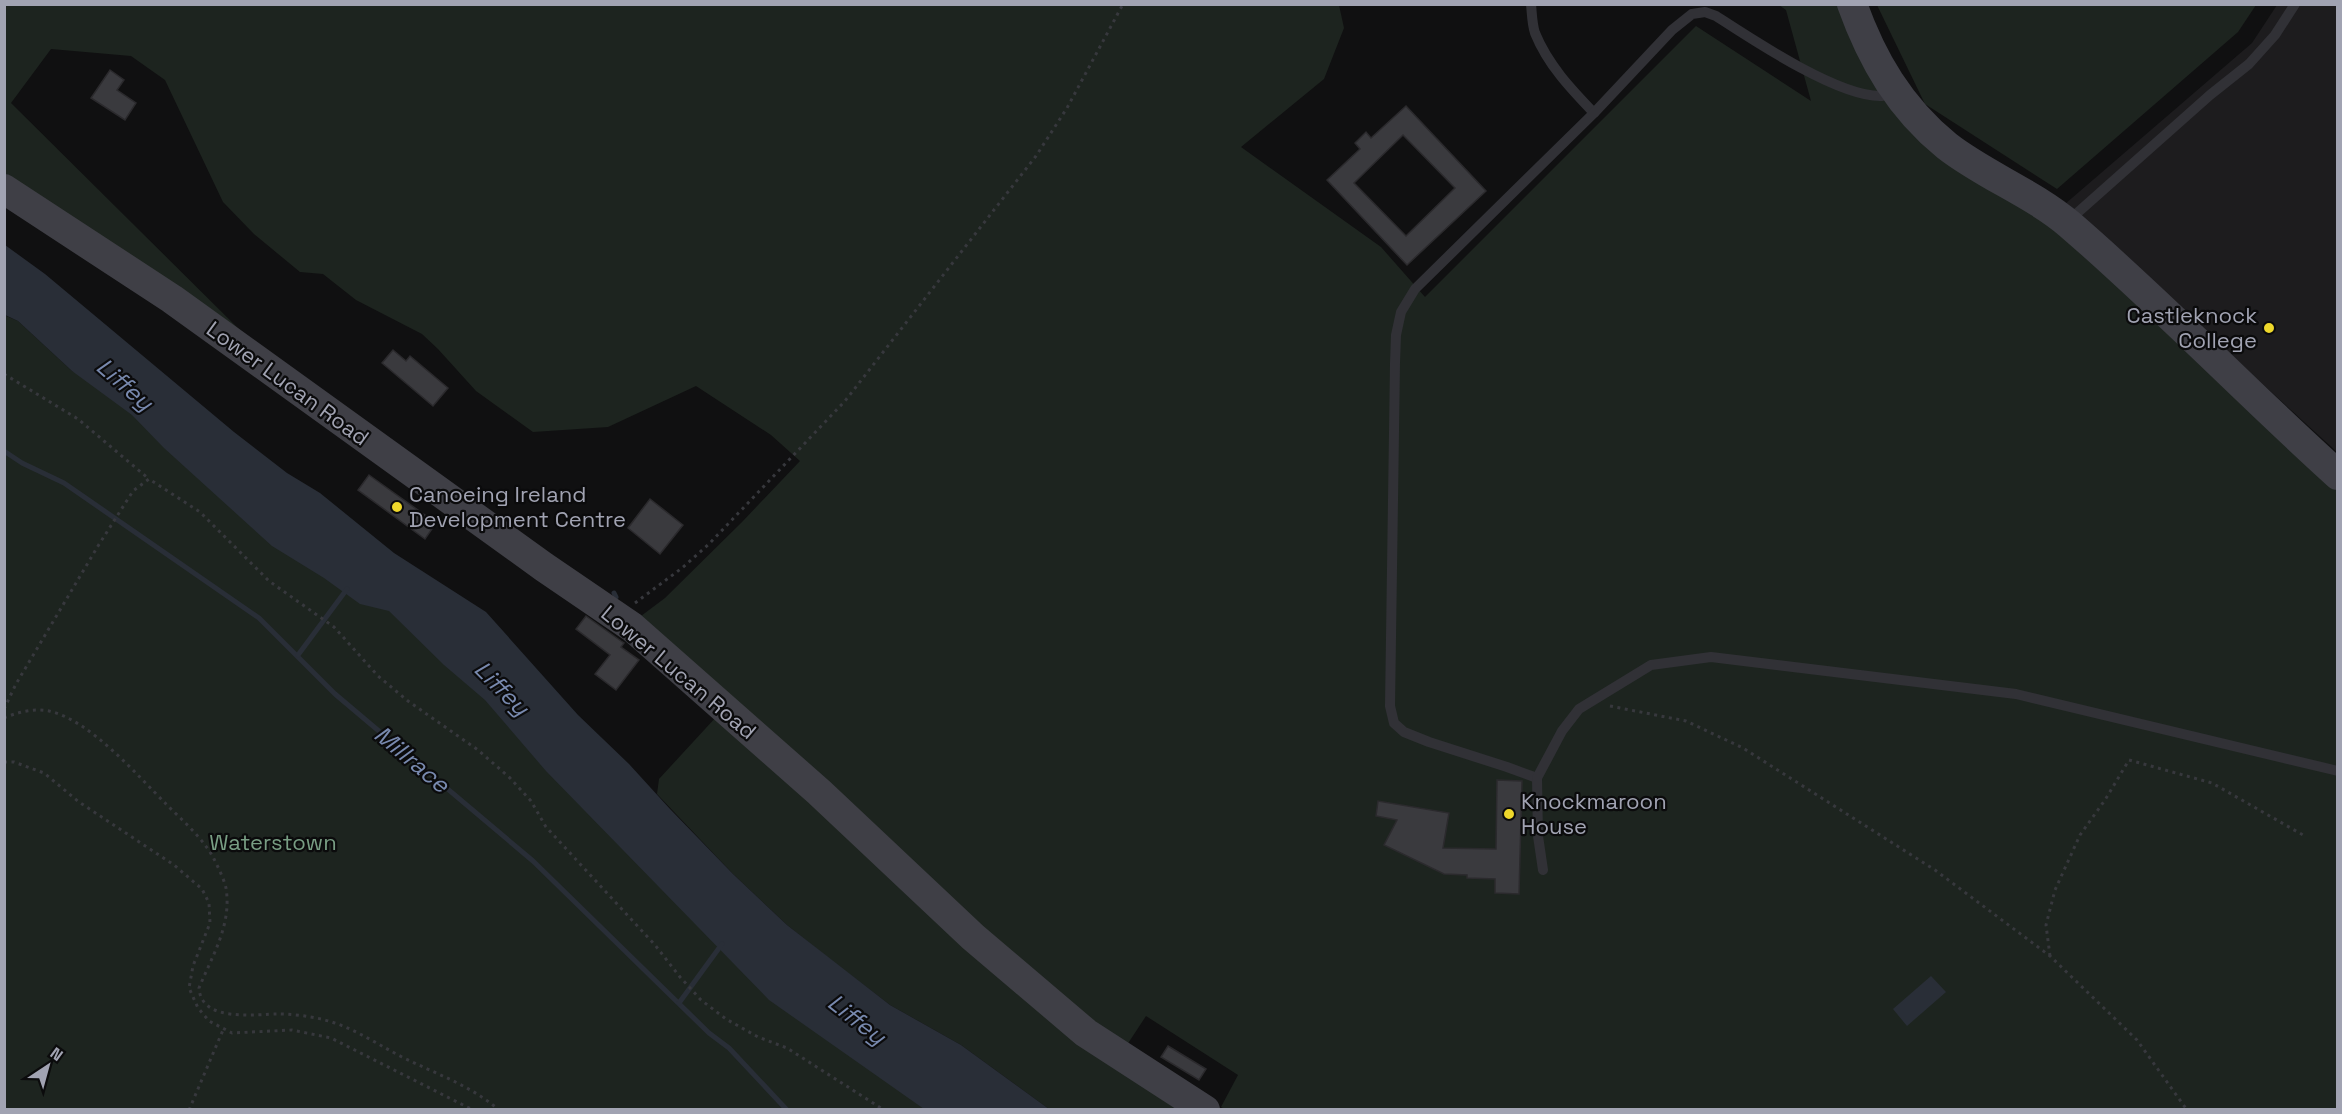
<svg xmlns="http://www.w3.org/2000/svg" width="2342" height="1114" font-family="'Space Grotesk',sans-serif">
<rect width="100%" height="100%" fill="#101011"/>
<path fill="#1d1c1e" d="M2277,5h60v447l-272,-248 187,-161z"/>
<g fill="#1d241f">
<path d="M4,5h1335l5,23 -20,51 -83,68 140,100 44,50 271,-271 115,75 -25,-91 -7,-5h64l13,35 194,186 287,257v626h-1112l-4,-2 17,-32 -92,-59 -21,32 -99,-77 -385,-355 24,-18 77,-76 58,-61 -29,-26 -75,-49 -88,41 -75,5 -57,-41 -38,-42 -16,-15 -66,-34 -33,-26 -23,-2 -46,-38 -31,-32 -58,-122 -34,-24 -80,-7 -40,54 243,241 -124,-87 -125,-83z"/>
<path d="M1877,5h379l-18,27 -181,157 -132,-85z"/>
<path d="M4,315l14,6 54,50 69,29 843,709h-979z"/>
<path d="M717,716l469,393h-137l-88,-64 -71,-40 -64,-49 -39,-31 -54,-51 -76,-80 2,-15z"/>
</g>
<g fill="#292e37">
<path d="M5,245l40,29 189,158 53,41 33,20 74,60 92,59 92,103 51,49 41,45 63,65 54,51 103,80 71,40 88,64h-125l-155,-109 -223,-229 -61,-71 -41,-35 -55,-54 -29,-7 -36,-26 -52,-32 -108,-98 -32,-33 -60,-44 -54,-50 -13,-6z"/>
<path d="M1931,976l15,16 -39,34 -14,-17z"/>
</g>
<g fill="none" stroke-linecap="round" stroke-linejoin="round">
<g stroke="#292e37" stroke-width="5">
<path d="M4,451l18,12 42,20 195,135 76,76 198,167 176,172 20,15 58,62"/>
<path d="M614,593l2,4"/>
<path d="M298,655l49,-66"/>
<path d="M679,1003l43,-59"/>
</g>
</g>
<g fill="#3a3a3e" stroke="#2b2a2d" stroke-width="1.5" fill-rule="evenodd">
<path d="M110,70l14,10 -7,10 19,13 -11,17 -34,-22z"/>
<path d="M1406,106l80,85 -79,74 -80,-85 33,-31 -5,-6 11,-11 5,6zM1403,135l52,53 -49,48 -52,-53z"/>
<path d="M393,350l13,11 4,-5 38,32 -15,18 -51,-43z"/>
<path d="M369,475l67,48 -11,16 -67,-49z"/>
<path d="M650,499l33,26 -23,29 -32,-26z"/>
<path d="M586,616l35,25 3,2 -3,4 18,13 -23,30 -21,-16 15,-19 -34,-26z"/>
<path d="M1497,780l25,1 -3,113 -24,-1v-14l-28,-1v-3l-23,-1 -60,-29 13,-25 -21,-4 2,-15 71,12 -6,35 53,1z"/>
<path d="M1168,1046l38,23 -7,11 -38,-23z"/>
</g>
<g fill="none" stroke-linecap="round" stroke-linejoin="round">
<g stroke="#37383d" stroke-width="3" stroke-dasharray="3 4.5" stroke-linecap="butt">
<path d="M4,374l74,45 71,60"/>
<path d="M635,603l47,-35 27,-24 136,-143 191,-245 31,-48 56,-104"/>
<path d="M1610,706l76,15 57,27 192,122 115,86 87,84 50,70"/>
<path d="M4,709l12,-25 82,-138 35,-55 16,-12 51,33 69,69 65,46 44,49 30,25 70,49 32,28 21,23 15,26 109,118 25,32 21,23 25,19 32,18 29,11 97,62"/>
<path d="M4,718c14,-6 30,-10 45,-7 41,9 88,64 117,93 16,16 37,34 48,55 4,8 10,20 12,29 6,37 -14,68 -27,100 2,35 57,26 79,26 11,0 22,1 32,3 36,5 61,24 92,40 34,17 68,28 97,53"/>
<path d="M4,762h10l30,11 35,29 95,63 28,24 7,14 1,20 -17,43 -4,22 9,20 11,13 23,12 60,-3 39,8 142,72"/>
<path d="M2050,956l-4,-31 9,-35 25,-55 25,-35 24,-40 83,23 91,52"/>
<path d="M189,1110l34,-80"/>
</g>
<g stroke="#313136" stroke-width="10">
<path d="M1531,4c1,10 1,20 4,29 13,32 36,56 59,80"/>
<path d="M2067,222l143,-127 39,-31 26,-29 20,-31"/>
<path d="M1537,778l-30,-11 -78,-25 -25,-10 -10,-9 -4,-17 5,-343 1,-28 5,-23 14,-23 179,-176 78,-83 20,-16 13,-2 11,4c37,24 121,80 164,80 4,0 8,-2 13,-4"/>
<path d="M1543,870l-5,-34 -1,-58 25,-47 17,-22 72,-44 60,-8 305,37 322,77"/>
</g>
<g stroke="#3f3f46" stroke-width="30">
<path d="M1852,4c20,56 48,104 95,142 37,29 87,48 122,78 93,80 178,169 269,251"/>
<path d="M4,189l168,110 372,268 88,60 187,165 154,145 113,96 119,77"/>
</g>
</g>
<g fill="#eed72b" stroke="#0b0b0c" stroke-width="2">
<circle cx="2269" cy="328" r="6"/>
<circle cx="397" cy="507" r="6"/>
<circle cx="1509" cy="814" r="6"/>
</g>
<g text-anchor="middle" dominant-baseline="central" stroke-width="4.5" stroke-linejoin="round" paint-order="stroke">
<g font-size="22" fill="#a1a3b2" stroke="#0b0b0c" text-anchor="start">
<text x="2257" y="315" text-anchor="end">Castleknock<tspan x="2257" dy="25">College</tspan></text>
<text x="409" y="494">Canoeing Ireland<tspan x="409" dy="25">Development Centre</tspan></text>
<text x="1521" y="801">Knockmaroon<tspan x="1521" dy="25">House</tspan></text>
</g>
<g font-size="22" fill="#a1a3b2" stroke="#0b0b0c">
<text transform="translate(288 383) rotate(36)">Lower Lucan Road</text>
<text transform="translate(679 672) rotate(40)">Lower Lucan Road</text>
</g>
<g font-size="22" fill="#789d83" stroke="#0b0b0c">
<text x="273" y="842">Waterstown</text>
</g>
<g font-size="24" font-style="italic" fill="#7889ae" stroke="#0b0b0c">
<text transform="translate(125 384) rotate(41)">Liffey</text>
<text transform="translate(502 688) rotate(45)">Liffey</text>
<text transform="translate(412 759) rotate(40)">Millrace</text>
<text transform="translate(857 1019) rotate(38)">Liffey</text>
</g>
</g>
<rect width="2342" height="1114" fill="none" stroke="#a1a3b2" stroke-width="12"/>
<g transform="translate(48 1066) rotate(36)" stroke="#0b0b0c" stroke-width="4.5" paint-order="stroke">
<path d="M0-4.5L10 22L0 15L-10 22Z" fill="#a1a3b2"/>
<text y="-9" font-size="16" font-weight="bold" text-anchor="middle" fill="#a1a3b2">N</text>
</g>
</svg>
